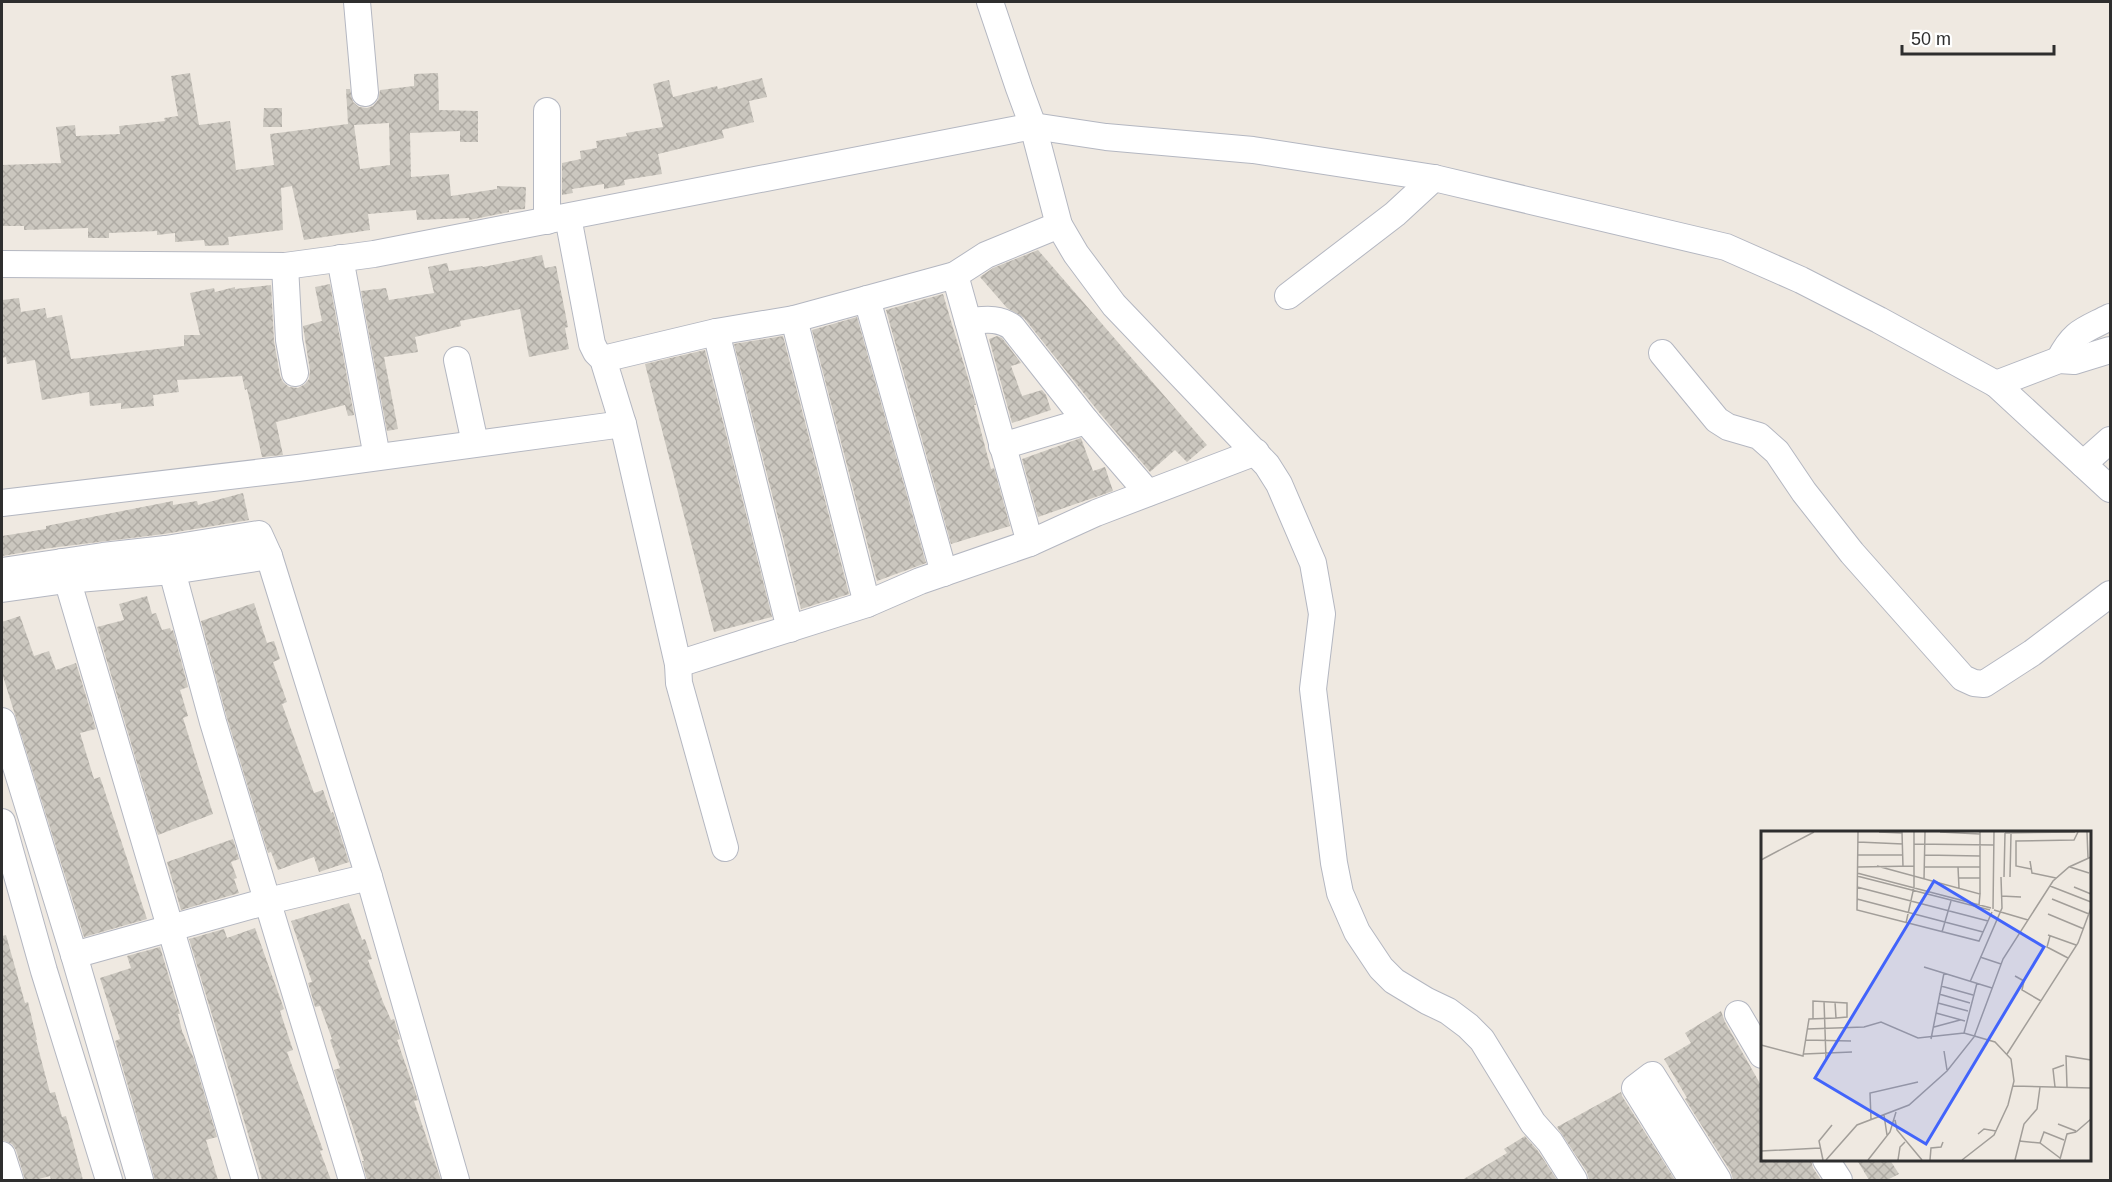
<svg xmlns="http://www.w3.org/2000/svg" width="2112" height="1182" font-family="Arial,sans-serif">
<defs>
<pattern id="building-cross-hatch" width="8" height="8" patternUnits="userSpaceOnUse" patternTransform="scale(1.5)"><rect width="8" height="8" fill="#cbc7bf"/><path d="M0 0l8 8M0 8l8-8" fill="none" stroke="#afaba4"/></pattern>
</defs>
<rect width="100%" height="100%" fill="#efe9e1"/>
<g fill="url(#building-cross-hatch)" fill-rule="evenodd">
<path d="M190,73l9,52 31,-4 6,49 38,-5 -4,-31 78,-10 -2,-35h4l3,13 6,5 8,1 6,-2 5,-6 2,-10 34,-4v-12l24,-1 1,37 39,1v31h-18v-11l-50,2 1,44 38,-3 2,22 46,-7v-3l29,1 -1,22 -16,1v2l-40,8v-2l-52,2 -1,-10 -48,4 2,16 -66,10 -12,-54 -11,2 2,42 -55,7 1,8 -24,1 -1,-6 -29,2v-9l-18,2v-4l-48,2v5h-21v-10l-64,2v-4h-22v-61l59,-2 -5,-36 19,-2 1,11 44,-2 -1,-8 46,-5 -1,-3 14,-2 -7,-40zM389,123l1,42 -30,4 -6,-44z"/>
<path d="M762,78l5,19 -18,4 5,21 -32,8 2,8 -66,16 4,20 -38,6 1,5 -21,4v-5l-32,5 1,4 -11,2v-32l19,-4 -1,-8 17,-3 -1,-7 31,-5 -1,-3 37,-6 -10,-43 16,-4 4,17 44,-11 1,3z"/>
<path d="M264,108h18v19h-19z"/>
<path d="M1038,250l169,195 -20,17 -12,-12 -25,22 -52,-61 -74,-93 -17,-10 -27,-31 13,-9z"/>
<path d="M542,255l3,13 11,-2 12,61 -3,1 4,21 -40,8 -9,-48 -60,12 1,5 -46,11 3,15 -34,5 14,72 -11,2 -26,-140 25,-3 3,12 45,-7 -6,-26 19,-4 2,8 33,-5 1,1z"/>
<path d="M330,284l24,131 -6,1 -3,-11 -69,17 7,33 -21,2 -15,-68 -2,1 -3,-14 -65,4 2,12 -26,3 1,11 -33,3v-6l-31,3 -1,-14 -47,8 -7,-40 -28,4 -1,-7 -4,1v-58l17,-2 2,14 24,-4 2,10 15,-3 9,44 113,-13v-11h16l-10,-42 24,-5 1,4 20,-5v2l36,-4 3,56 6,35 3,6 6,5 9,1 7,-4 4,-5 1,-8 -7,-45 19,-5 -7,-34z"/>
<path d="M943,294l33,111h-2l17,64 3,-1 16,58 -59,18 -65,-234z"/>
<path d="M857,317l69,246 -49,18 -65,-251z"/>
<path d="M783,336l66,258 -48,15 -67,-265z"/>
<path d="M997,336l5,2 19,25 -10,3 11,30 20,-6 4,5 5,15 -39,13 -23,-84z"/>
<path d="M705,350l67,267 -58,15 -69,-268z"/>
<path d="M1081,438l12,33 12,-4 8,24 -75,26 -16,-58z"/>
<path d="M243,493l6,27 -85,14 -114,14 -48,8v-20l44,-7v-3l127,-25v4l24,-4 1,4z"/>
<path d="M147,596l5,18 4,-1 6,17 8,-2 1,3 2,-1 15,57 -8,3 8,26 -5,2 30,96 -55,21 -61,-208 27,-7 -5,-16z"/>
<path d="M254,603l13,40 7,-2 6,18 -7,3 14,40 -5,2 32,89 9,-3 8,23 2,-1 16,50 -30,10 -5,-15 -36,13 -7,-18 -3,1 -41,-135 -26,-97z"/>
<path d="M20,616l14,40 15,-5 7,19 20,-7 20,66 -16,4 14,46 6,-2 47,142 -63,18 -82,-264v-51z"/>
<path d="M233,839l6,20 -8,3 6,16 -3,1 5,14 -58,17 -14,-48z"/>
<path d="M349,903l13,37 3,-1 7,20 -4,1 15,42 8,18 3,-1 6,20 -3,1 21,60 -4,1 27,79h-74l-5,-19h2l-30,-91 6,-2 -10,-28 2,-1 -12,-33 -5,1 -7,-24 4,-1 -21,-61z"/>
<path d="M255,928l29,81 -4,2 13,39 -6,2 36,98 -3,1 11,29h-69l-73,-241 35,-10 3,9z"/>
<path d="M6,935l19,68 3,-1 9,38h-1l14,53 5,-1 7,25 4,-1 17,64h-32l-1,-4 -15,4h-10l-9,-30 -4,-6 -10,-4v-204z"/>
<path d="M160,947l20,67h-2l4,17 12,28 23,78 -11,3 12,40h-63l-40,-139 5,-2 -20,-61 31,-10 -4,-12z"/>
<path d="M1721,1011l4,11 37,65v73h49l2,8 8,12h-88l-2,-8 -46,-73 2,-1 -23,-39 27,-16 -6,-10z"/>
<path d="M1621,1092l1,4 53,84h-86l-2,-8 -30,-45z"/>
<path d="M1525,1136l13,15 19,29h-95l45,-27 -3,-4z"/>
<path d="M1857,1160h33l9,14 -12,6h-18z"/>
</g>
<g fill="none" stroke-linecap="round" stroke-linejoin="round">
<g stroke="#b4b7c1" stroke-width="28">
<g id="minor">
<path d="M357,2l8,91"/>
<path d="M990,2l29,86 14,38 26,99 17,29 38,51 153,160 12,19 34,79 9,51 -9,75 21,174 6,30 17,39 24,36 13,13 33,20 21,10 20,15 14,14 51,83 17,19 24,38"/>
<path d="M547,111v110"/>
<path d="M568,217l24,127 4,8 7,7 20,65 55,240 1,19 46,165"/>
<path d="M340,258l37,199"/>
<path d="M2,264l283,2 89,-12 659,-128 73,11 147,13 181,28 292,69 75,33 78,40 117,64 114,105"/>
<path d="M285,266l4,74 6,33"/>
<path d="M955,275l75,268"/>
<path d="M1288,296l107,-82 39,-36"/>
<path d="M867,299l77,274"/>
<path d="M794,319l73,285"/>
<path d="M968,321c16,-1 30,-4 44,6l74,94 62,72"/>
<path d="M716,332l74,297"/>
<path d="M1662,353l55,67 11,7 31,9 18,16 27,40 48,61 111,125 11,5 10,1 48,-31 78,-59"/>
<path d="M603,359l113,-27 78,-13 161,-44 31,-20 73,-30"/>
<path d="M457,360l18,83"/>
<path d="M2059,360c15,-29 24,-29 51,-43"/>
<path d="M1996,384l63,-24 15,1 36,-11"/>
<path d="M1002,446l84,-25"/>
<path d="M2083,464l27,-24"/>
<path d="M2,503l296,-35 325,-44"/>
<path d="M166,549l47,173 139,458"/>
<path d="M62,562l183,618"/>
<path d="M2,571l101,-15 63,-7 93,-15 10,22 100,321 87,303"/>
<path d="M2,589l64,-9 106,-9 97,-15"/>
<path d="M678,664l189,-60 53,-23 110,-38 66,-30 160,-61"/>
<path d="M2,721l72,234 66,225"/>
<path d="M2,822l42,149 65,209"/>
<path d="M74,955l194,-54 101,-24"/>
<path d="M1738,1014l24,41"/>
<path d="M2,1155l8,25"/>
<path d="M1826,1160l13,20"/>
<path d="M1692,1180l-57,-92 17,-13 66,105"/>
</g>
</g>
<use href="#minor" stroke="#fff" stroke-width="26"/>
</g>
<g transform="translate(1761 831)">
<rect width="330" height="330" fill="#efe9e1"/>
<path fill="none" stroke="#a29e99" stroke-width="1.5" d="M97,1l-1,78 122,31 13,-29M118,1l23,1M141,1l1,35M179,1l40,2M326,1l1,26M244,2l70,-1M97,11l45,2M153,13l80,1M97,24h45M164,24l55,1M0,29l53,-28M269,30l2,12 24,5M116,35l103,28 -1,11M97,36l56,-1M164,36h33l1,21M197,36h22M309,36l19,6M270,38l-15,-3v-25l58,-1 4,-8M96,42l134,35M96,45l133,34M243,46l1,-44M249,46l1,-43M198,47h21M163,49l1,-48M289,55l41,16M96,56l131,34M313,56l17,7M219,63v-62M240,65l20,1M96,68l126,33M291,68l37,15M232,78l1,-77M233,79l34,10M287,83l36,15M145,92l8,-36v-55M181,101l9,-31M287,104l28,10M289,105l-3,11 21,11M219,126l21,7M163,136l68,21M254,145l9,5 -2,9 19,11M209,151l32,-74 -1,-31M180,155l32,9M178,163l31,9M63,170l2,58M177,172l30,8M175,182l29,8M52,188v-18l34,2v14l-11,1M173,196l26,-7M46,198l57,-2 17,-5 37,16 46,-5 31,9 16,17 3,22 -6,24 -14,30 -32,25M203,202l13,-50M170,208l13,-66M45,209l45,1M0,214l42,11 6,-37 27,-1 -1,-16M183,220l3,19M43,223l48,-2M246,223l71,-111 13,-35M252,255l78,2M294,256l-2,-18 11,-4M306,256l-1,-31 25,4M123,284l3,20M110,288l-1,-26 48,-11M134,289l2,10 25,30M297,293l18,7M315,301l15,-13M217,303l6,-5 12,2M258,310l21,2 20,15M279,312l4,-11 20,8M0,320l59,-3M299,328l7,-25 9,-2M62,329l-4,-19 13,-16M65,329l31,-35 52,-20 38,-34 27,-34 29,-78 50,-78 16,-14 22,-10M107,329l22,-28 6,-20M137,329l2,-13 5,-5M169,329l1,-12 10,-1 2,-5M254,329l9,-36 13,-15 3,-22"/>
<path fill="#4264fb" fill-opacity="0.15" stroke="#4264fb" stroke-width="3" d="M173,50l110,66 -118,197 -111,-66z"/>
<rect width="330" height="330" fill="none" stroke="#2e2e2e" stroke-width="3"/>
</g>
<rect width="2112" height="1182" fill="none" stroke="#2e2e2e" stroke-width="6"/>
<path d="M1902 45v9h152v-9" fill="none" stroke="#2e2e2e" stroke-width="3"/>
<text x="1911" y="45" font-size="18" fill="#2e2e2e" stroke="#ffffff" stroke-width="4.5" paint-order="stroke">50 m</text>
</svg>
